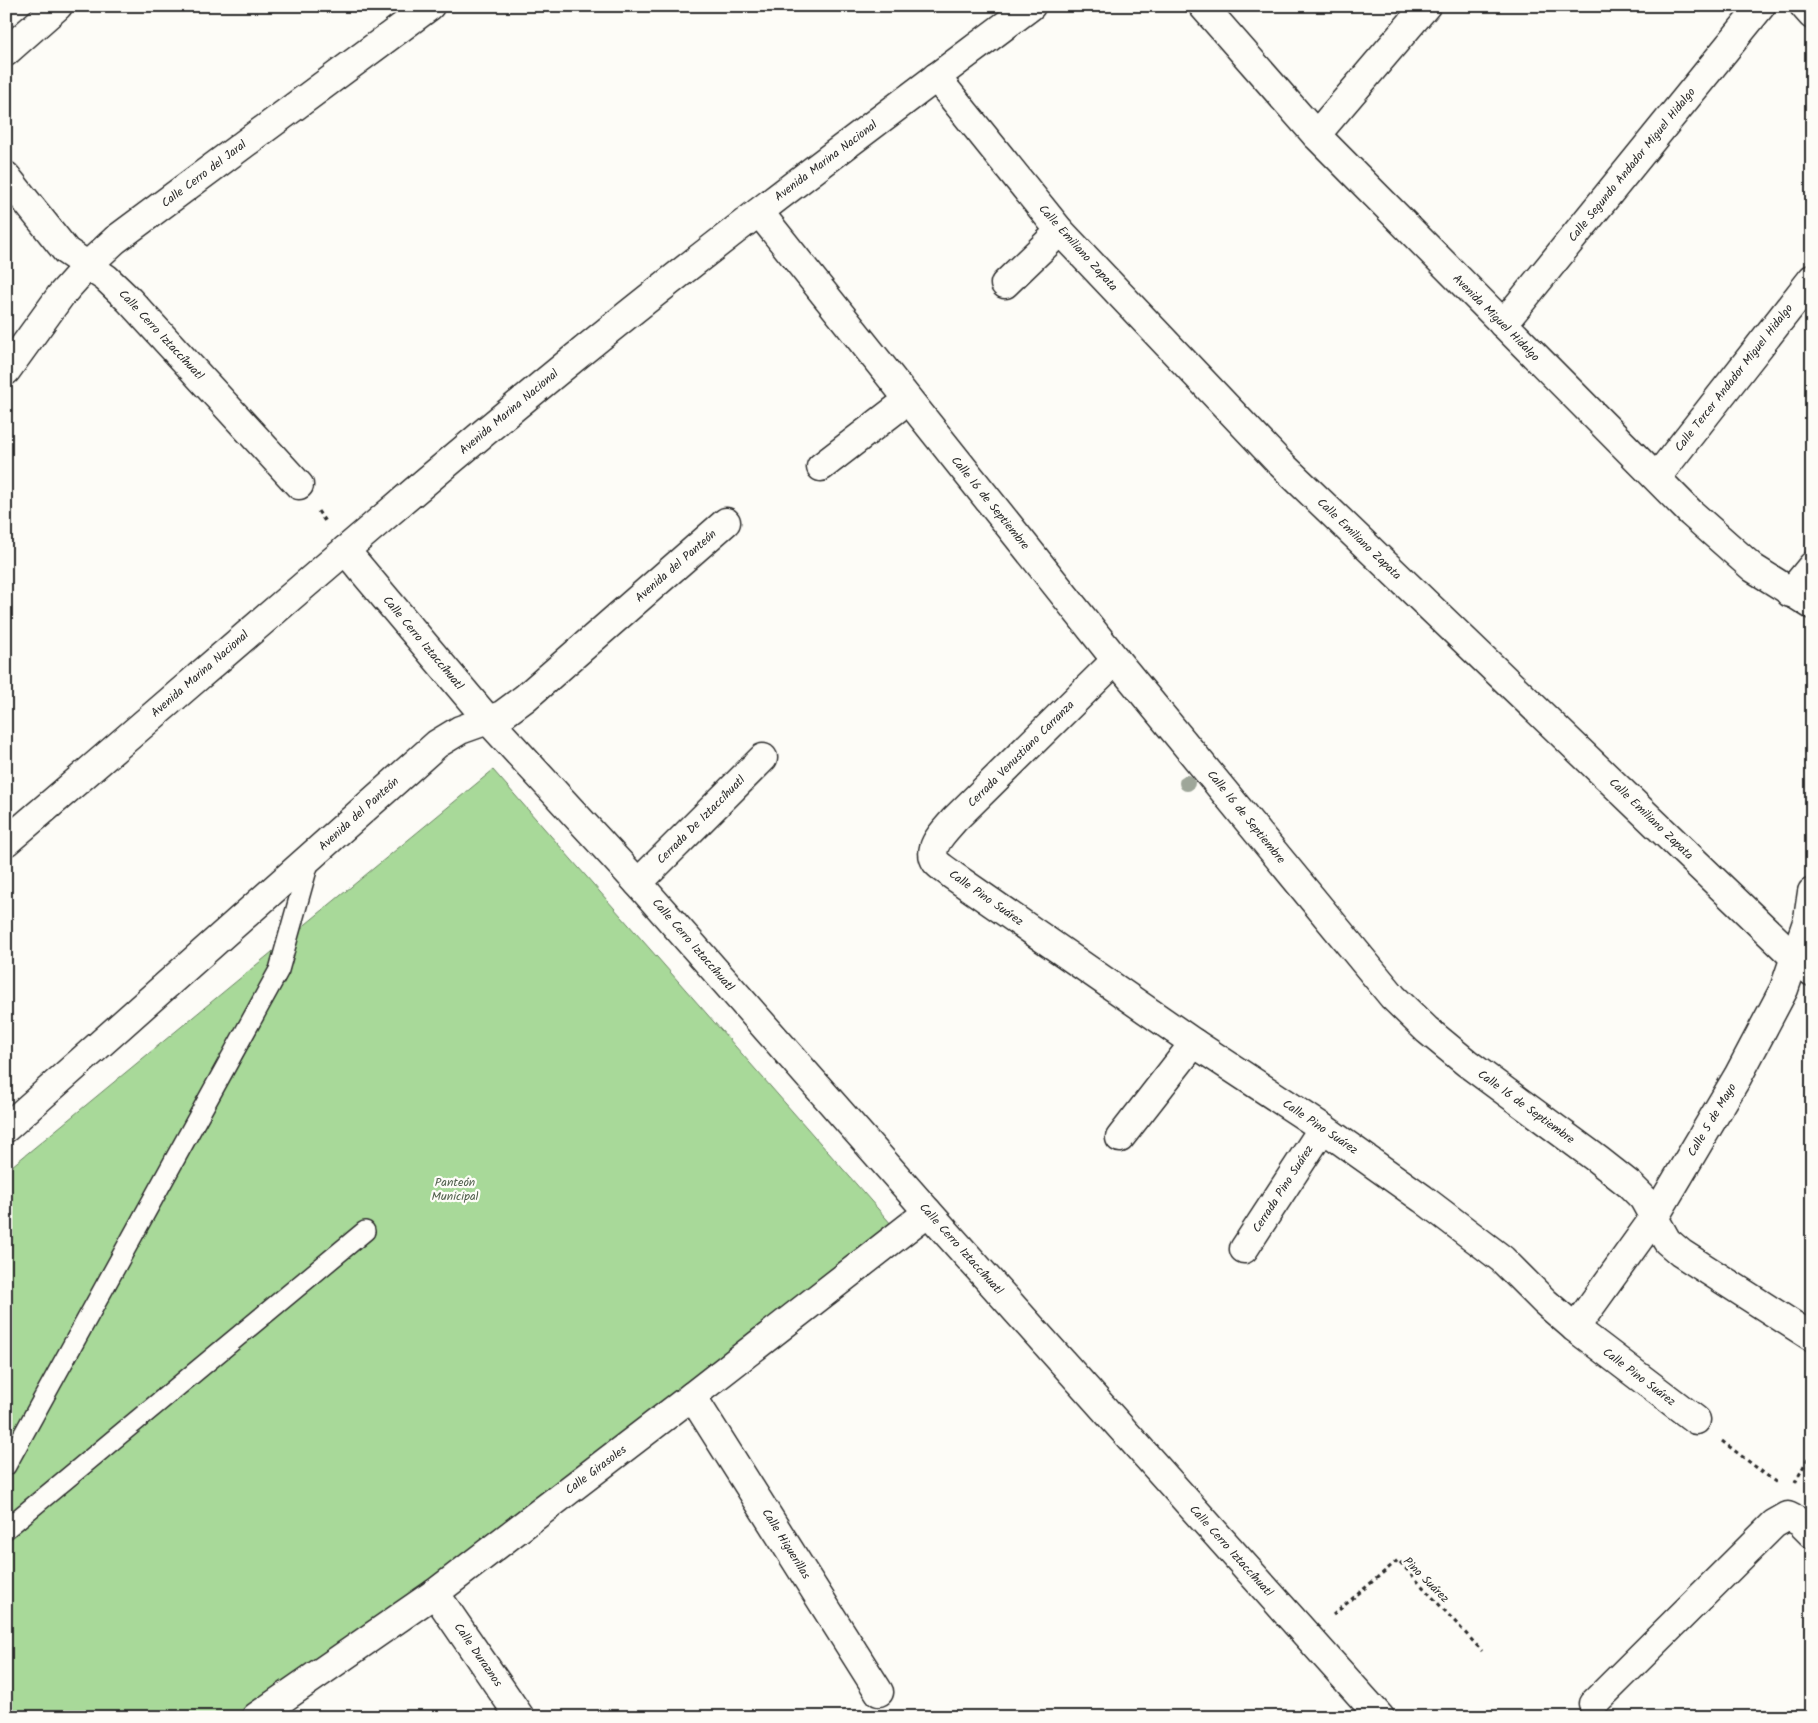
<svg xmlns="http://www.w3.org/2000/svg" width="1818" height="1723" font-family="Kalam,sans-serif">
<rect width="100%" height="100%" fill="#fdfcf7"/>
<filter id="ink" filterUnits="userSpaceOnUse"><feTurbulence type="fractalNoise" baseFrequency=".02" numOctaves="2"/><feDisplacementMap in="SourceGraphic" scale="10" xChannelSelector="R" yChannelSelector="G"/><feConvolveMatrix kernelMatrix="1 2 1 2 8 2 1 2 1" color-interpolation-filters="sRGB"/></filter>
<g filter="url(#ink)">
<path fill="#a8d999" stroke="#6a8262" d="M493,770l406,463 -655,484h-238v-546z"/>
<g fill="none" stroke-linecap="round" stroke-linejoin="round">
<g stroke="#2b2b2b" stroke-width="22">
<g id="lane">
<path d="M6,1466l273,-496 31,-111"/>
<path d="M6,1529l359,-298"/>
</g>
</g>
<g stroke="#2b2b2b" stroke-width="31">
<g id="street">
<path d="M1203,6l113,129 375,378 62,55 59,37"/>
<path d="M1804,6l8,9"/>
<path d="M6,52l52,-46"/>
<path d="M936,77l124,154 218,230 517,497 17,14"/>
<path d="M1316,135l110,-129"/>
<path d="M6,176l60,75 40,27 23,22 170,185"/>
<path d="M759,212l357,448 277,337 34,33 40,33 130,96 33,26 13,13 24,43 14,12 131,84"/>
<path d="M1005,284l55,-53"/>
<path d="M1503,324l258,-318"/>
<path d="M6,371l55,-76 26,-29 28,-26 315,-234"/>
<path d="M821,467l87,-67"/>
<path d="M1657,477l155,-198"/>
<path d="M345,550l143,170 150,163 290,329 452,505"/>
<path d="M1790,593l22,-27"/>
<path d="M1116,660l-162,160c-8,10 -28,27 -18,42 4,5 12,9 16,13l242,168 129,85 100,71 79,60 43,43 30,26 121,92"/>
<path d="M638,883l125,-125"/>
<path d="M6,1128l431,-384 23,-14 42,-15 23,-17 201,-176"/>
<path d="M1120,1138l74,-95"/>
<path d="M1244,1249l79,-121"/>
<path d="M1575,1328l79,-110 84,-142 46,-87 24,-70 4,-27"/>
<path d="M692,1396l187,296"/>
<path d="M435,1593l85,124"/>
<path d="M1593,1704l181,-180 14,-8 12,6 12,12"/>
<path d="M256,1717l179,-124 257,-197 236,-184"/>
</g>
</g>
<g stroke="#2b2b2b" stroke-width="31">
<path id="secondary" d="M6,842c189,-161 375,-326 567,-483 149,-122 304,-237 458,-353"/>
</g>
<g stroke="#2b2b2b" stroke-width="3" stroke-dasharray="4 4" stroke-linecap="butt">
<path d="M318,511l8,12"/>
<path d="M1722,1441l56,43"/>
<path d="M1795,1483l17,-33"/>
<path d="M1333,1615l65,-55 84,91"/>
</g>
<use href="#lane" stroke="#fdfcf7" stroke-width="19"/>
<use href="#street" stroke="#fdfcf7" stroke-width="28"/>
<use href="#secondary" stroke="#fdfcf7" stroke-width="28"/>
</g>
<circle fill="#9ea699" cx="1187" cy="783" r="8"/>
</g>
<g text-anchor="middle" dominant-baseline="central" stroke-width="4.5" stroke-linejoin="round" paint-order="stroke">
<g font-size="12" fill="#2b2b2b" stroke="#fdfcf7">
<text transform="translate(826 161) rotate(-37)">Avenida Marina Nacional</text>
<text transform="translate(1632 165) rotate(-51)">Calle Segundo Andador Miguel Hidalgo</text>
<text transform="translate(204 174) rotate(-37)">Calle Cerro del Jaral</text>
<text transform="translate(1078 248) rotate(48)">Calle Emiliano Zapata</text>
<text transform="translate(1496 318) rotate(45)">Avenida Miguel Hidalgo</text>
<text transform="translate(161 335) rotate(47)">Calle Cerro Iztaccíhuatl</text>
<text transform="translate(1734 378) rotate(-52)">Calle Tercer Andador Miguel Hidalgo</text>
<text transform="translate(509 412) rotate(-40)">Avenida Marina Nacional</text>
<text transform="translate(990 503) rotate(51)">Calle 16 de Septiembre</text>
<text transform="translate(1359 539) rotate(44)">Calle Emiliano Zapata</text>
<text transform="translate(676 566) rotate(-41)">Avenida del Panteón</text>
<text transform="translate(423 643) rotate(50)">Calle Cerro Iztaccíhuatl</text>
<text transform="translate(200 674) rotate(-41)">Avenida Marina Nacional</text>
<text transform="translate(1021 754) rotate(-45)">Cerrada Venustiano Carranza</text>
<text transform="translate(359 814) rotate(-42)">Avenida del Panteón</text>
<text transform="translate(1246 817) rotate(51)">Calle 16 de Septiembre</text>
<text transform="translate(1651 819) rotate(44)">Calle Emiliano Zapata</text>
<text transform="translate(701 820) rotate(-45)">Cerrada De Iztaccíhuatl</text>
<text transform="translate(986 898) rotate(35)">Calle Pino Suárez</text>
<text transform="translate(693 945) rotate(49)">Calle Cerro Iztaccíhuatl</text>
<text transform="translate(1526 1107) rotate(36)">Calle 16 de Septiembre</text>
<text transform="translate(1712 1120) rotate(-59)">Calle 5 de Mayo</text>
<text transform="translate(1320 1127) rotate(34)">Calle Pino Suárez</text>
<text transform="translate(1283 1189) rotate(-57)">Cerrada Pino Suárez</text>
<text transform="translate(961 1249) rotate(48)">Calle Cerro Iztaccíhuatl</text>
<text transform="translate(1639 1377) rotate(37)">Calle Pino Suárez</text>
<text transform="translate(596 1470) rotate(-37)">Calle Girasoles</text>
<text transform="translate(786 1544) rotate(58)">Calle Higuerillas</text>
<text transform="translate(1231 1551) rotate(48)">Calle Cerro Iztaccíhuatl</text>
<text transform="translate(1426 1580) rotate(45)">Pino Suárez</text>
<text transform="translate(478 1655) rotate(55)">Calle Duraznos</text>
</g>
<g font-size="12" fill="#505f4c" stroke="#fdfcf7">
<text x="455" y="1182">Panteón<tspan x="455" dy="14">Municipal</tspan></text>
</g>
</g>
<rect width="1818" height="1723" fill="none" stroke="#fdfcf7" stroke-width="25"/>
<rect x="12" y="12" width="1793" height="1698" fill="none" stroke="#2b2b2b" stroke-width="2" filter="url(#ink)"/>
</svg>
